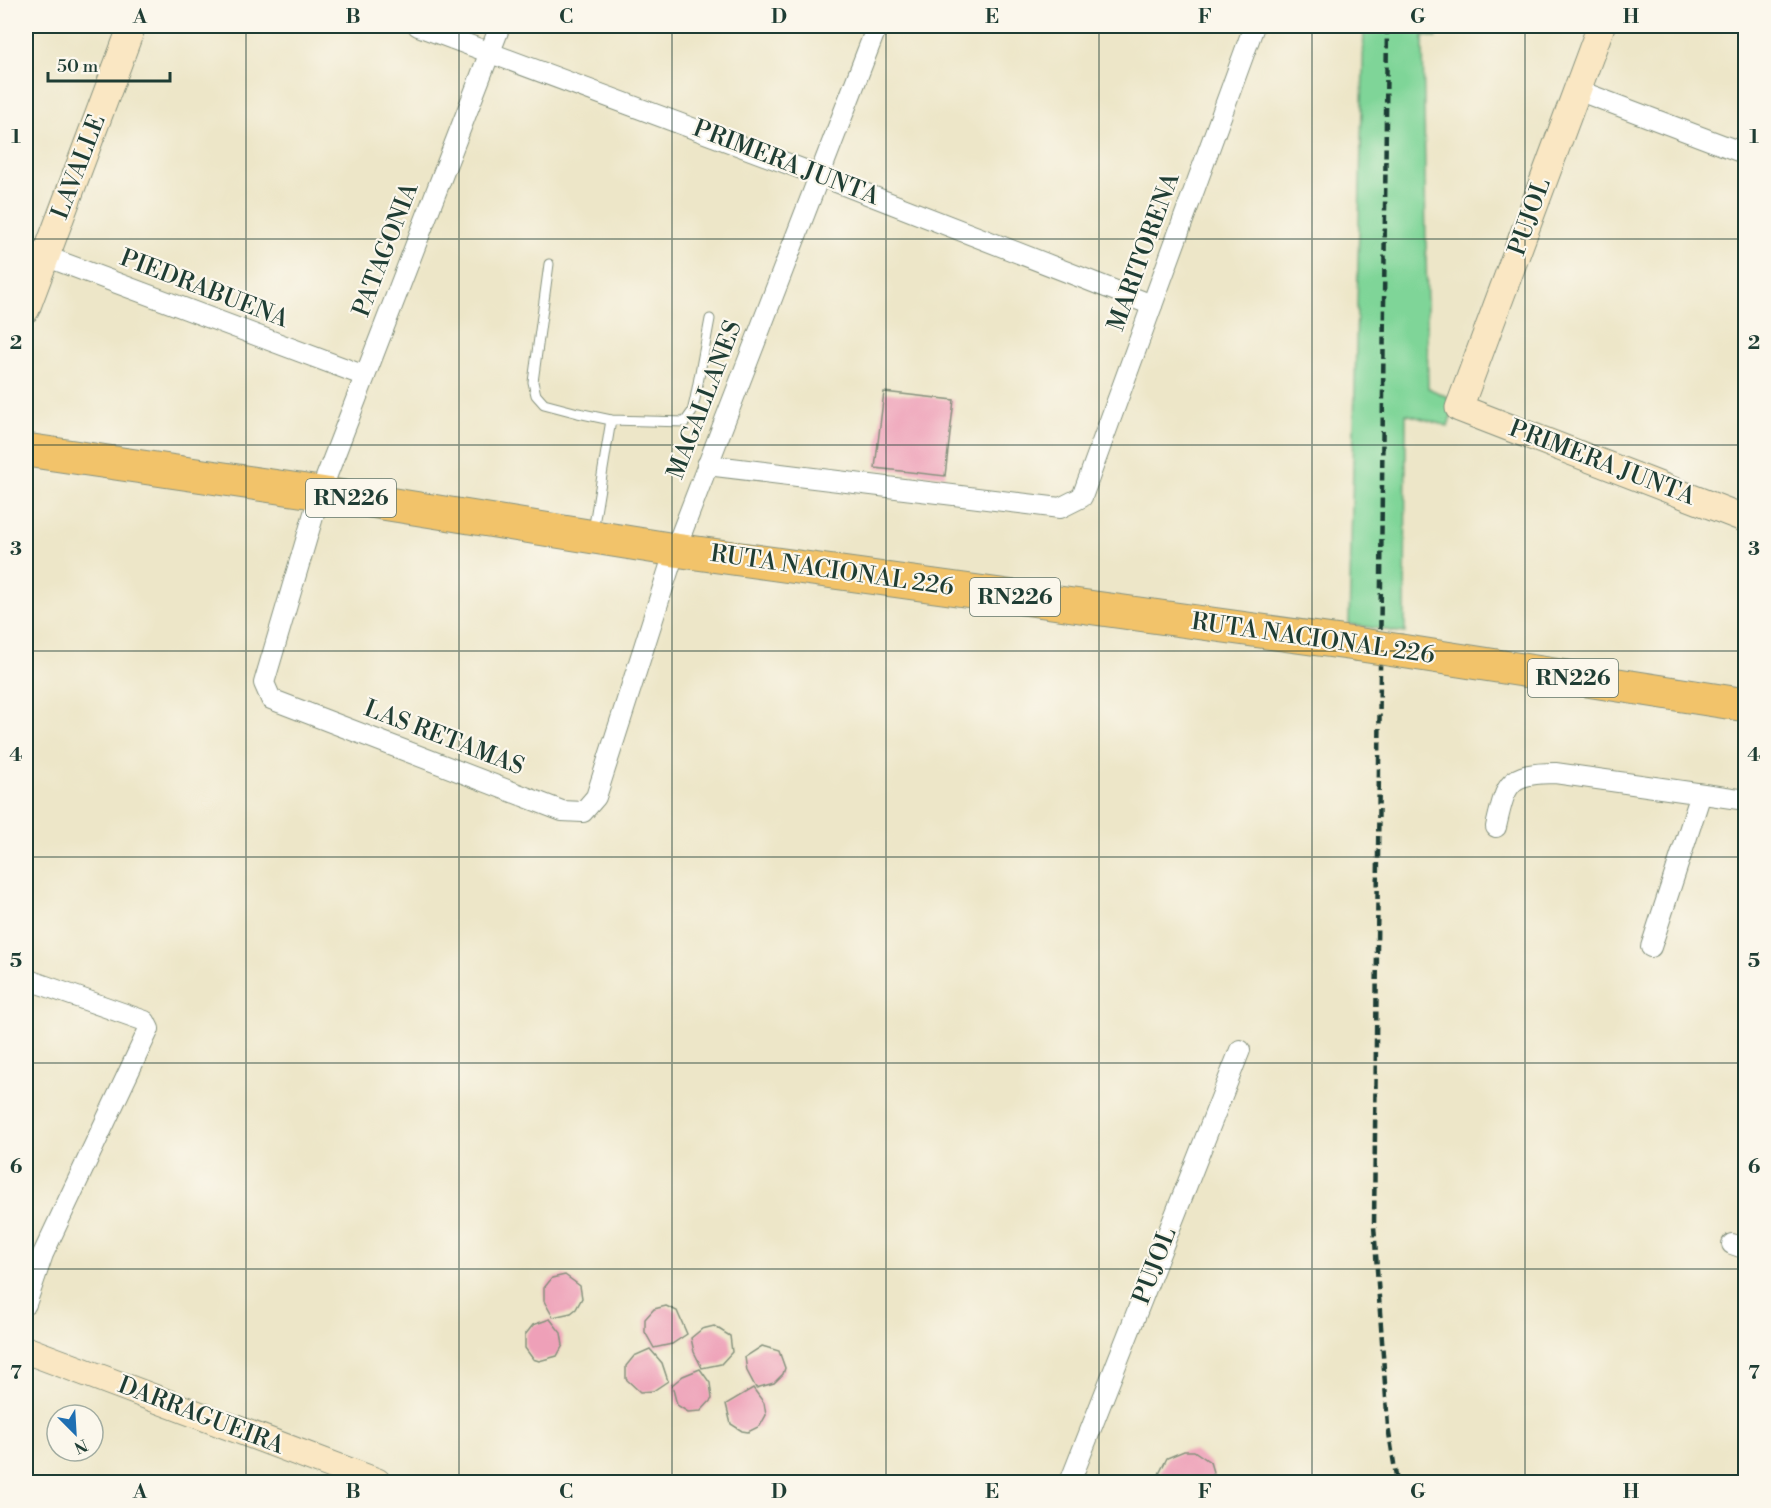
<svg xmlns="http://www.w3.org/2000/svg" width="1771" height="1508" font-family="'Libre Bodoni',serif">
<rect width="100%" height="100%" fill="#fbf7ec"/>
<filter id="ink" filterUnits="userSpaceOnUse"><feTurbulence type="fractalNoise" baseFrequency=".0167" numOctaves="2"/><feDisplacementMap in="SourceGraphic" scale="12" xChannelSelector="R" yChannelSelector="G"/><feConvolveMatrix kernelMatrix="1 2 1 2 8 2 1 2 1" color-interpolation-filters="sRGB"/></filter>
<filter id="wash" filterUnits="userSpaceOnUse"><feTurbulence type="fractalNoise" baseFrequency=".008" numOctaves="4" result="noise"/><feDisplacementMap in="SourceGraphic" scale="24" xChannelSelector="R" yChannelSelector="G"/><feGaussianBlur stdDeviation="1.35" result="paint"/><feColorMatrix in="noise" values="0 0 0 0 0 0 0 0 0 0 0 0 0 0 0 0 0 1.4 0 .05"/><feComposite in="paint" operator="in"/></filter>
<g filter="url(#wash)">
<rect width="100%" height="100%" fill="#ede6c8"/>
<path fill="#7fd598" stroke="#4f8966" stroke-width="1.5" d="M1364,26h72v12l-13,-3 5,353 28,13 -8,25 -42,-12 -1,219 -56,-9z"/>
<g id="blocks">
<g fill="#eea0b8">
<path d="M884,392l70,8 -9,76 -70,-8z"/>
<path d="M565,1275l15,11 2,12 -6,11 -5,4 -18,4 -9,-16v-13l8,-10z"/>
<path d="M666,1306l11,5 10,23 -15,10 -18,4 -9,-16v-13l9,-10z"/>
<path d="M550,1319l11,14 2,12 -6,11 -18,5 -6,-2 -8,-11v-13l8,-10z"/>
<path d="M714,1326l16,10 2,16 -11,12 -19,4 -8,-16 -3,-14 11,-9z"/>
<path d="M762,1346l17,5 6,17 -2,6 -9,9 -18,5 -9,-17 -2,-14z"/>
<path d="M650,1349l12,14 6,18 -15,10 -13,1 -14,-13v-13l8,-10z"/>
<path d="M700,1369l10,14 2,16 -11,12 -13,1 -11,-7 -5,-20 11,-9z"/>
<path d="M753,1388l11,15 2,12 -6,11 -12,6 -6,-1 -11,-7 -5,-20z"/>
<path d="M1184,1451h10l16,11 6,20h-58l1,-8 8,-16z"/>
</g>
</g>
</g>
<g filter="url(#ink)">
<use href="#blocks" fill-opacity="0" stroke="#86927e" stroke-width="1.5"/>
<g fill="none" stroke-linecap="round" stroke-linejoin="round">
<g stroke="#86927e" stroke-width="11">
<g id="lane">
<path d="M549,264l-16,118 3,13 8,9 34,9 33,7 74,2 7,-10 3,-13 15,-80"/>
<path d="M593,531l18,-111"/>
</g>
</g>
<g stroke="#86927e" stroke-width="22">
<g id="street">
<path d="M418,26l400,149 334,130"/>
<path d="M500,26l-180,467 -56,190 7,16 291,112 21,1 13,-15 79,-247 202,-524"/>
<path d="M1577,90l169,64"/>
<path d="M26,249l339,127"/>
<path d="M707,465l353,43 22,-11 172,-471"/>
<path d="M1496,827c10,-43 11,-54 59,-54l191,27"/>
<path d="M1651,947l50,-153"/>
<path d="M26,979l119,42 4,8 -106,225 -17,50"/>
<path d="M1732,1244l14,5"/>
<path d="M1070,1482l170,-432"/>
</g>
</g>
<g stroke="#86927e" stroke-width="29">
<g id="secondary">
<path d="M1601,26l-142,382 287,111"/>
<path d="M26,309l106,-283"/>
<path d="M26,1350l351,132"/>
</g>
</g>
<g stroke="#86927e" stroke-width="35">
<g id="highway">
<path d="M26,450l294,43 355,57 680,94"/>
<path d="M1401,651l345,54"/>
</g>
</g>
<use href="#lane" stroke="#fff" stroke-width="9"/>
<use href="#street" stroke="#fff" stroke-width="20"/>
<use href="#secondary" stroke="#fae7c3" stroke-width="27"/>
<use href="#highway" stroke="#f2c36a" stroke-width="33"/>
<path stroke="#1f3d34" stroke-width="4.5" stroke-dasharray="9 4.5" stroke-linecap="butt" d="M1387,26l-13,1200 14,201 9,55"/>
<g stroke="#86927e" stroke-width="35" stroke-linecap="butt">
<path id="highway-bridge" d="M1355,644l46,7"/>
</g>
<use href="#highway-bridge" stroke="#f2c36a" stroke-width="33"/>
</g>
</g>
<path fill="none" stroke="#1f3d34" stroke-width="1.5" stroke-opacity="0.55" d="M246,26v1456M459,26v1456M672,26v1456M886,26v1456M1099,26v1456M1312,26v1456M1525,26v1456M26,239h1720M26,445h1720M26,651h1720M26,857h1720M26,1063h1720M26,1269h1720"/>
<g text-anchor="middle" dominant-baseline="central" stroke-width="4.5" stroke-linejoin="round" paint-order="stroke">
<g fill="#fbf7ec" stroke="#61756b" stroke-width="1.5">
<rect x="306" y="479" width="90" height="38" rx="4.5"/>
<rect x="970" y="578" width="90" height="38" rx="4.5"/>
<rect x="1528" y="659" width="90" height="38" rx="4.5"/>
</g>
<g font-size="22" font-weight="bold" fill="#1f3d34">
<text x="351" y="498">RN226</text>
<text x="1015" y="597">RN226</text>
<text x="1573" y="678">RN226</text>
</g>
<g font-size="24" fill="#1f3d34" stroke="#fbf7ec">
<text transform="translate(786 163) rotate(21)">PRIMERA JUNTA</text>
<text transform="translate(79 167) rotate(-69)">LAVALLE</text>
<text transform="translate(1530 217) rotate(-70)">PUJOL</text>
<text transform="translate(386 250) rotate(-69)">PATAGONIA</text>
<text transform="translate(1144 252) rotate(-70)">MARITORENA</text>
<text transform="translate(204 289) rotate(21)">PIEDRABUENA</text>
<text transform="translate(705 400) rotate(-69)">MAGALLANES</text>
<text transform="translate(1602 463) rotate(21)">PRIMERA JUNTA</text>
<text transform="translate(832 571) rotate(8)">RUTA NACIONAL 226</text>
<text transform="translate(1313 639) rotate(8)">RUTA NACIONAL 226</text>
<text transform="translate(444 738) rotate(21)">LAS RETAMAS</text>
<text transform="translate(1155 1266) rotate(-69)">PUJOL</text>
<text transform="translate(201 1416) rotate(21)">DARRAGUEIRA</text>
</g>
</g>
<rect width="1771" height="1508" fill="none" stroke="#fbf7ec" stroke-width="66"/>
<g transform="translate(75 1433) rotate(156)"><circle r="28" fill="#fbf7ec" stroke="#a3ada2" stroke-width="1.5"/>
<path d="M0-4.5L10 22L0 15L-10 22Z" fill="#1f6fb2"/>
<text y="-9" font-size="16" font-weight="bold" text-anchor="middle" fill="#1f3d34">N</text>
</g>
<path d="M48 72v9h122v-9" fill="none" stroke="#1f3d34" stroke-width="3"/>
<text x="57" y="72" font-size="18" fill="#1f3d34" stroke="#fbf7ec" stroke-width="4.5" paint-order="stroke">50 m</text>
<rect x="33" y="33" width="1705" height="1442" fill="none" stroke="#1f3d34" stroke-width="2"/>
<g font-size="20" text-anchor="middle" font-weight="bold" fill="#1f3d34">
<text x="140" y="23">A</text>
<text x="353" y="23">B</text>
<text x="566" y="23">C</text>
<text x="779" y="23">D</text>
<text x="992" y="23">E</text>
<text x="1205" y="23">F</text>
<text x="1418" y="23">G</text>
<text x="1631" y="23">H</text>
<text x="16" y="143">1</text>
<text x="1754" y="143">1</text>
<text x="16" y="349">2</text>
<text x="1754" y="349">2</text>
<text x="16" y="555">3</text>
<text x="1754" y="555">3</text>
<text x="16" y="761">4</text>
<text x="1754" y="761">4</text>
<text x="16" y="967">5</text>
<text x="1754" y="967">5</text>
<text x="16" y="1173">6</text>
<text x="1754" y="1173">6</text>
<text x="16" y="1379">7</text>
<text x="1754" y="1379">7</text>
<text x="140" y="1498">A</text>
<text x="353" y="1498">B</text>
<text x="566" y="1498">C</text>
<text x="779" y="1498">D</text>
<text x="992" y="1498">E</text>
<text x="1205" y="1498">F</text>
<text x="1418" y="1498">G</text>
<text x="1631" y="1498">H</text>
</g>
</svg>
